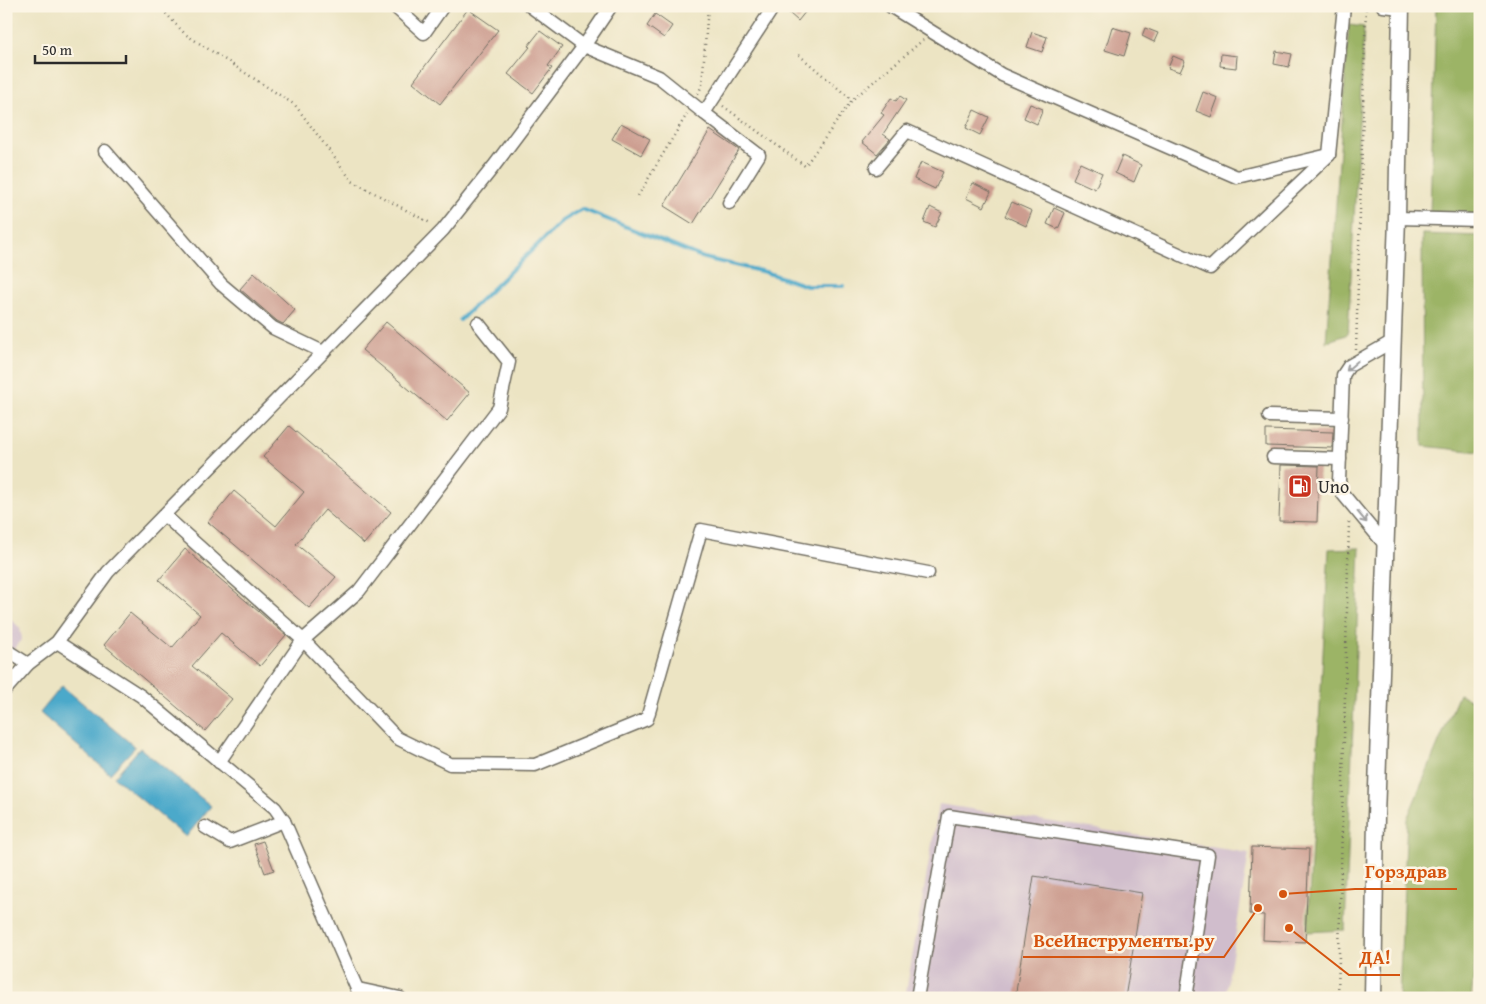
<svg xmlns="http://www.w3.org/2000/svg" width="1486" height="1004" font-family="'Gentium Book Plus',serif">
<rect width="100%" height="100%" fill="#fcf5e5"/>
<filter id="ink" filterUnits="userSpaceOnUse"><feTurbulence type="fractalNoise" baseFrequency=".02" numOctaves="2"/><feDisplacementMap in="SourceGraphic" scale="10" xChannelSelector="R" yChannelSelector="G"/><feConvolveMatrix kernelMatrix="1 2 1 2 8 2 1 2 1" color-interpolation-filters="sRGB"/></filter>
<filter id="wash" filterUnits="userSpaceOnUse"><feTurbulence type="fractalNoise" baseFrequency=".0096" numOctaves="4" result="noise"/><feDisplacementMap in="SourceGraphic" scale="20" xChannelSelector="R" yChannelSelector="G"/><feGaussianBlur stdDeviation="1.12" result="paint"/><feColorMatrix in="noise" values="0 0 0 0 0 0 0 0 0 0 0 0 0 0 0 0 0 1.4 0 .05"/><feComposite in="paint" operator="in"/></filter>
<g filter="url(#wash)">
<rect width="100%" height="100%" fill="#ece4c3"/>
<g fill="#d0bdcc">
<path d="M6,614l14,14 2,11 -16,20z"/>
<path d="M939,804l310,49 -24,145h-320z"/>
</g>
<g fill="#9cb466" stroke="#647048">
<path d="M1436,6h44v209l-50,-2z"/>
<path d="M1349,25l15,2 -16,307 -22,8z"/>
<path d="M1422,234l58,2v216l-57,-6z"/>
<path d="M1360,548l-15,382 -38,2 22,-383z"/>
<path d="M1459,694l21,10v218l-9,76h-72l8,-179z"/>
</g>
<g fill="#4ba9ca" stroke="#3b6a7a">
<path d="M62,686l73,61 -25,27 -70,-61z"/>
<path d="M140,748l71,58 -25,31 -72,-60z"/>
</g>
<g fill="none" stroke-linecap="round" stroke-linejoin="round">
<path stroke="#4ba9ca" stroke-width="4" d="M460,320l102,-99 20,-12 122,49 61,14 42,14h36"/>
</g>
<g id="blocks">
<g fill="#cc9c8f">
<path d="M794,6h16l-12,15 -9,-8z"/>
<path d="M468,9l30,21 -58,74 -27,-22z"/>
<path d="M655,14l17,12 -8,12 -17,-12z"/>
<path d="M1112,27l19,6 -7,23 -19,-6z"/>
<path d="M1145,28l13,5 -4,9 -12,-6z"/>
<path d="M540,31l22,16 -14,19 4,2 -19,25 -25,-19 22,-27 -2,-1z"/>
<path d="M1032,32l15,5 -5,15 -15,-5z"/>
<path d="M1276,51l16,3 -3,13 -15,-3z"/>
<path d="M1221,54l16,2 -1,12 -16,-2z"/>
<path d="M1173,56l12,5 -5,11 -12,-4z"/>
<path d="M1203,92l15,6 -7,19 -15,-6z"/>
<path d="M900,96l6,4 -23,34 7,5 -13,15 -15,-12 22,-27 -3,-2 10,-15 5,3z"/>
<path d="M1030,104l13,5 -6,15 -13,-6z"/>
<path d="M974,110l15,7 -9,18 -14,-7z"/>
<path d="M621,123l29,16 -9,16 -29,-16z"/>
<path d="M710,130l29,20 -46,74 -29,-18z"/>
<path d="M1122,156l19,9 -7,17 -19,-9z"/>
<path d="M921,162l22,10 -8,17 -21,-10z"/>
<path d="M1080,163l22,10 -7,16 -22,-10z"/>
<path d="M973,183l18,9 -7,15 -18,-9z"/>
<path d="M1012,202l20,9 -6,15 -21,-10z"/>
<path d="M930,207l12,6 -7,14 -11,-5z"/>
<path d="M1054,208l11,5 -7,16 -11,-5z"/>
<path d="M254,273l41,37 -12,14 -6,-3 -37,-32z"/>
<path d="M386,322l84,71 -23,28 -85,-71z"/>
<path d="M289,426l102,86 -27,32 -39,-34 -29,34 40,33 -27,31 -101,-86 26,-31 42,35 28,-34 -41,-35z"/>
<path d="M1266,430l67,2 -1,16 -66,-2z"/>
<path d="M1281,465l38,1 -2,56 -38,-1z"/>
<path d="M185,549l101,86 -26,31 -39,-33 -29,33 40,33 -27,32 -101,-86 26,-32 42,35 28,-33 -41,-35z"/>
<path d="M263,841l11,29 -9,3 -11,-29z"/>
<path d="M1252,847l57,2 -4,93 -42,-2 1,-25 -14,-1z"/>
<path d="M1034,876l108,17 -17,105h-110z"/>
</g>
</g>
</g>
<g filter="url(#ink)">
<use href="#blocks" fill-opacity="0" stroke="#6f6c60" stroke-width="1"/>
<g fill="none" stroke-linecap="round" stroke-linejoin="round">
<g stroke="#6f6c60" stroke-width="15">
<g id="minor">
<path d="M394,6l30,27 19,-27"/>
<path d="M530,6l54,40 75,31 45,36 70,-107"/>
<path d="M890,6l112,69 235,102 92,-22"/>
<path d="M1383,6l18,2"/>
<path d="M704,113l55,42 -30,48"/>
<path d="M105,151l116,133 52,44 50,24"/>
<path d="M876,168l31,-37 303,137 119,-113 15,-149"/>
<path d="M1397,218l83,2"/>
<path d="M1269,416l73,2"/>
<path d="M1273,457l67,2"/>
<path d="M164,515l139,125 56,-49 140,-183 10,-46 -31,-39"/>
<path d="M1386,546l-44,-53 -3,-12 4,-106 6,-9 44,-25"/>
<path d="M57,642l84,54 134,112 9,13 77,177"/>
<path d="M6,650l22,14"/>
<path d="M6,689l22,-25 29,-22 51,-70 335,-342 51,-64 90,-120 27,-40"/>
<path d="M219,762l84,-122 94,98 53,26 85,1 112,-46 54,-189 227,43"/>
<path d="M205,827l25,15 54,-21"/>
<path d="M358,989l42,9"/>
<path d="M917,998l32,-182 259,39 -22,143"/>
</g>
</g>
<g stroke="#6f6c60" stroke-width="19">
<path id="major" d="M1373,998l3,-182 21,-598 4,-212"/>
</g>
<g stroke="#6f6c60" stroke-width="2.5" stroke-dasharray="1 4" stroke-linecap="butt">
<path d="M159,6l26,28 110,71 57,76 80,43"/>
<path d="M799,55l53,45"/>
<path d="M698,94l4,-9 6,-79"/>
<path d="M723,106l82,60 47,-66 71,-60"/>
<path d="M638,196l49,-82"/>
<path d="M1356,350l10,-344"/>
<path d="M1338,998l11,-477"/>
</g>
<use href="#minor" stroke="#fff" stroke-width="12"/>
<use href="#major" stroke="#fff" stroke-width="16"/>
</g>
<defs><path id="oneway-shaft" d="M-6 0H5M1.5-3L5.5 0L1.5 3" fill="none" stroke-width="1.6" stroke-linecap="round" stroke-linejoin="round" transform="scale(1.25)"/></defs>
<g stroke="#a0a0a0">
<use href="#oneway-shaft" transform="translate(1352 366) rotate(139)"/>
<use href="#oneway-shaft" transform="translate(1362 517) rotate(50)"/>
</g>
</g>
<defs>
<g id="fuel-square" transform="scale(1.25)"><rect x="-9" y="-9" width="18" height="18" rx="4" fill="#c8321e" stroke="#fcf5e5"/><path d="M-5.5-6h7V0h2V4h1.3V-2.5L3-4.5l.8-.8L6-3V5H2.5V1h-1V6h-7ZM-4.2-4.7v3.2H.2V-4.7Z" fill="#fff"/></g>
</defs>
<g fill-rule="evenodd">
<use href="#fuel-square" x="1300" y="486"/>
</g>
<g text-anchor="middle" dominant-baseline="central" stroke-width="5" stroke-linejoin="round" paint-order="stroke">
<g font-size="18" fill="#2b2b2b" stroke="#fcf5e5" text-anchor="start">
<text x="1318" y="486">Uno</text>
</g>
</g>
<path fill="none" stroke="#d5540f" stroke-width="2" d="M1283 894L1355 889H1457M1258 908L1224 957H1023M1289 928L1349 975H1400"/>
<g fill="#d5540f" stroke="#fcf5e5" stroke-width="2">
<circle cx="1283" cy="894" r="5"/>
<circle cx="1258" cy="908" r="5"/>
<circle cx="1289" cy="928" r="5"/>
</g>
<g font-size="19" text-anchor="middle" font-weight="bold" fill="#d5540f" stroke="#fcf5e5" stroke-width="5" stroke-linejoin="round" paint-order="stroke">
<text x="1406" y="878">Горздрав</text>
<text x="1124" y="947">ВсеИнструменты.ру</text>
<text x="1375" y="964">ДА!</text>
</g>
<rect width="1486" height="1004" fill="none" stroke="#fcf5e5" stroke-width="25"/>
<path d="M35 55v8h91v-8" fill="none" stroke="#2b2b2b" stroke-width="2.5"/>
<text x="42" y="55" font-size="15" fill="#2b2b2b" stroke="#fcf5e5" stroke-width="4" paint-order="stroke">50 m</text>
</svg>
